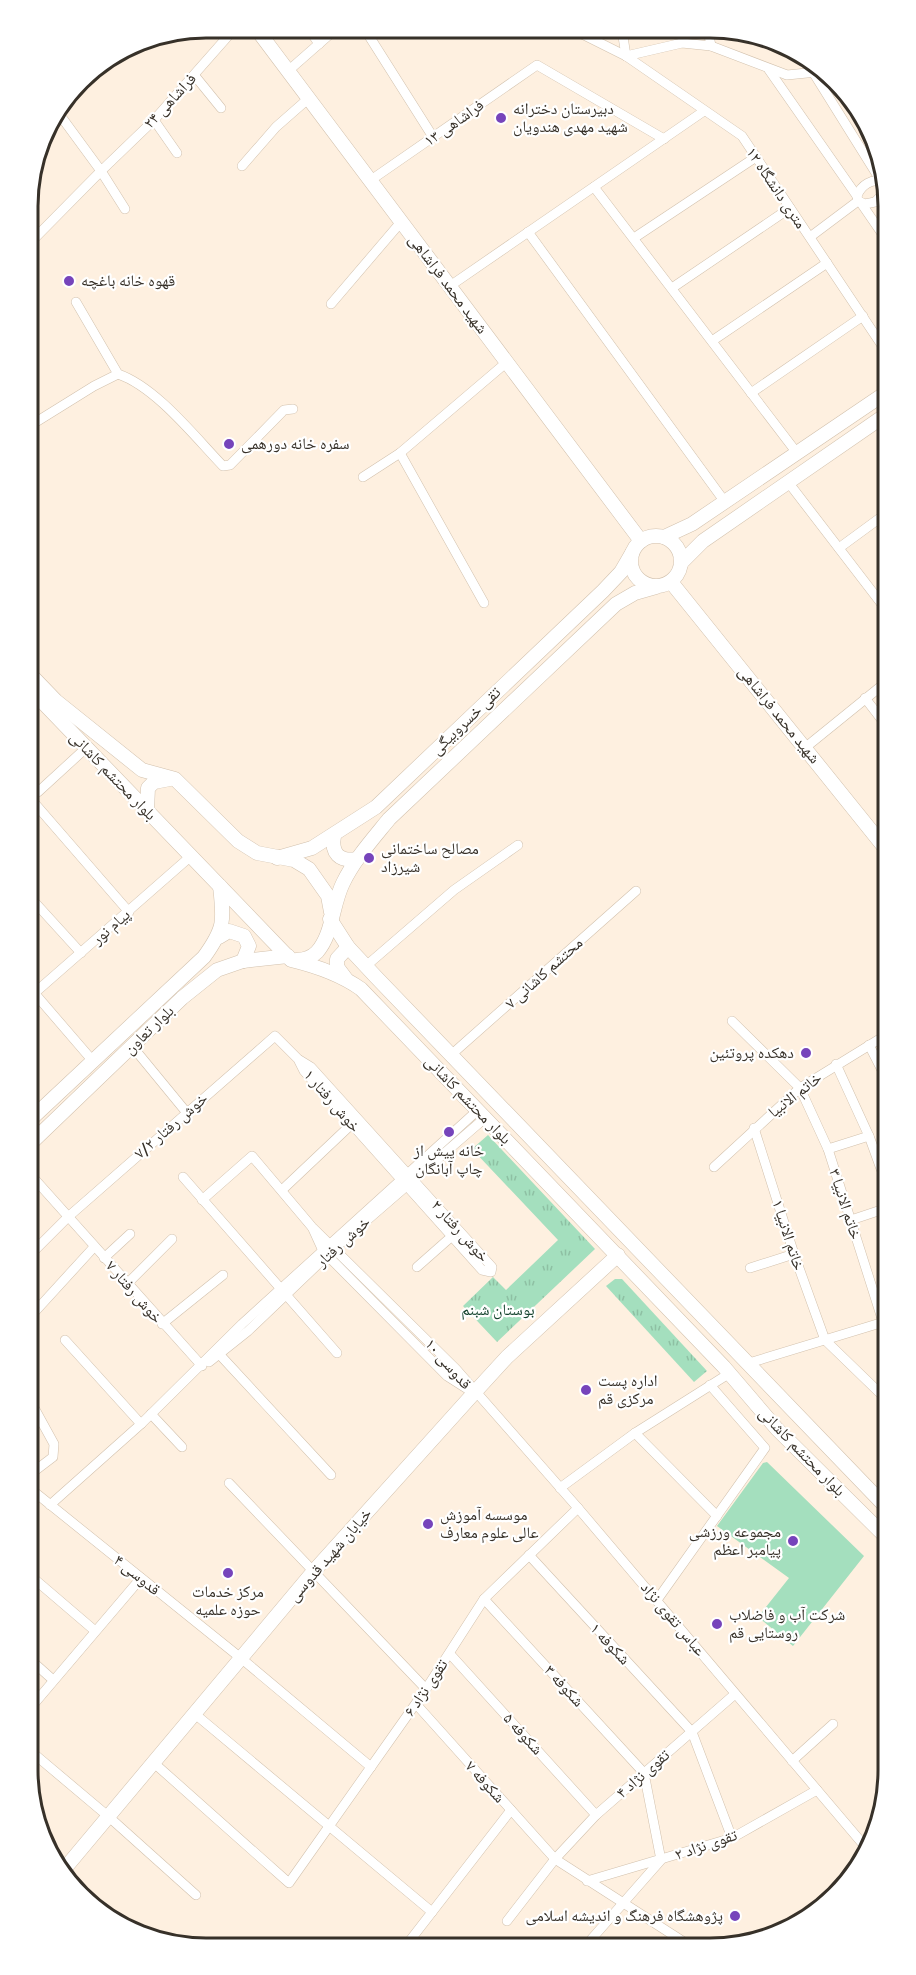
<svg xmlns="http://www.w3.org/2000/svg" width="916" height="1975" font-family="Signika,'Noto Naskh Arabic',sans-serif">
<defs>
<pattern id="park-tufts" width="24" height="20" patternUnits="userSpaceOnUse" patternTransform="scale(1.5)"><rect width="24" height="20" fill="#a4dfbe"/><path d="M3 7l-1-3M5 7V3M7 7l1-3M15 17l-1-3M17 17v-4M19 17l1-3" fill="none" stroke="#8ec0a3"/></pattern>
</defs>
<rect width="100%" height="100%" fill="#fef0e0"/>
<path fill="#a4dfbe" d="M767,1462l97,94 -71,90 -35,-29 31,-39 -72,-52 46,-63z"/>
<g fill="url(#park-tufts)">
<path d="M488,1135l107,114 -98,93 -34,-36 30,-29 13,13 52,-50 -86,-91z"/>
<path d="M615,1279h7l85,92 -13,11 -88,-96z"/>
</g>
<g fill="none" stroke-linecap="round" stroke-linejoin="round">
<g stroke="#d2c1ad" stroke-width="10">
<g id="minor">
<path d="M308,28l11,16"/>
<path d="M364,28l69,109"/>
<path d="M572,29l54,27 116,80 141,211"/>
<path d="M622,30l4,26"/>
<path d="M708,30l3,16"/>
<path d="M366,32l21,-4"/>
<path d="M626,56l56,-13 29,3 76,29 40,-4"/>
<path d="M810,63l3,9 68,109"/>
<path d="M769,70l88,126"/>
<path d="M288,71l49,-43"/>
<path d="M195,76l26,32"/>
<path d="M57,111l44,60 53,-51 82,-93"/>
<path d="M154,120l23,33"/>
<path d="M242,166l34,-39 33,-29"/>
<path d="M371,180l166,-115 127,74"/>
<path d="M883,182c-11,-4 -22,3 -26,14l1,5 7,3 10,-2 8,-8"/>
<path d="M594,187l203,266"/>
<path d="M861,203l22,32"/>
<path d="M528,232l197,270"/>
<path d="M810,237l48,-36"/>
<path d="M634,238l122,-81"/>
<path d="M28,245l73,-74 24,38"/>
<path d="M450,286l254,-175"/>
<path d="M672,288l118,-80"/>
<path d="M331,304l70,-82"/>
<path d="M712,341l115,-78"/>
<path d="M118,374c38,13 77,63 105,92l7,-1 54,-55 9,-1"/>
<path d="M751,393l112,-77"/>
<path d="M28,427l66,-41 24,-12 -42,-72"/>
<path d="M400,453l84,150"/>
<path d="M363,477l37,-24 107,-91"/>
<path d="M788,482l96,125"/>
<path d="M839,548l45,-33"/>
<path d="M865,698l20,26"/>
<path d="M806,747l79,-64"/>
<path d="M38,792l48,-44"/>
<path d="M30,798l99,114"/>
<path d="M30,897l51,56"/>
<path d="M366,966l88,-76 64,-45"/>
<path d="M30,988l62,72"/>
<path d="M30,997l161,-141"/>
<path d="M732,1021l68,67 28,61 55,173"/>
<path d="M869,1045l17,33"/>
<path d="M132,1046l55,67"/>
<path d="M451,1055l185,-164"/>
<path d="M836,1064l33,72 12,33"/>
<path d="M754,1128l40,126 31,86 62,60"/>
<path d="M828,1149l41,-13"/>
<path d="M714,1167l86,-79 86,-53"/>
<path d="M31,1175l171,191"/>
<path d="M183,1177l154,176"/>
<path d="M282,1190l73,-69"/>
<path d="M202,1200l50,-44 60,71 144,142 122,139 290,342"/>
<path d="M851,1220l36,-12"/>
<path d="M313,1229l10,22 124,125 22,14"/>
<path d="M31,1254l37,-37 207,-181 23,23 13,8 181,200 -1,5 -9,-2 -178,-199 -6,-12"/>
<path d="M104,1258l26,-24"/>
<path d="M417,1267l34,-30"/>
<path d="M750,1268l44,-14"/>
<path d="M127,1284l45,-45"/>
<path d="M31,1316l63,-69"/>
<path d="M162,1324l61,-49"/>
<path d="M65,1340l76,84"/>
<path d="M220,1355l111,120"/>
<path d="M209,1362l39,-31 88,-84 149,-129"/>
<path d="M749,1363l138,-42"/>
<path d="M32,1404l22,40 -1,13 -21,16"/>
<path d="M151,1414l31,33"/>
<path d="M635,1433l82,83"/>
<path d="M229,1483l197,206"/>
<path d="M560,1488l75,-55 95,-60"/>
<path d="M32,1490l210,169 129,108"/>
<path d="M50,1505l91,-81 101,-100 236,-214"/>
<path d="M529,1555l163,177 40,106"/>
<path d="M32,1577l62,53"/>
<path d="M484,1599l160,174 17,87 -73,83"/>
<path d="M657,1600l108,-152 -55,-63"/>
<path d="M450,1654l146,161"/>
<path d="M33,1662l19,17"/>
<path d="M416,1704l139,155 129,83"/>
<path d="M33,1705l108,-127"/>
<path d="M195,1714l237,198"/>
<path d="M33,1753l76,64 87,78"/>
<path d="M792,1761l41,-37"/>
<path d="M154,1763l135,120 137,-194 58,-90 94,-91"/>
<path d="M64,1876l45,38"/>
<path d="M587,1881l145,-43 85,-48"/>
<path d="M507,1921l48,-62 41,-44 139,-121"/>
<path d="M408,1943l103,-133"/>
</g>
</g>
<g stroke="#d2c1ad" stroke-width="15">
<g id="secondary">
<path d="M255,27l386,514"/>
<circle cx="656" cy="561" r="25"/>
<path d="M664,537l28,-13 192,-130"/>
<path d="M682,562l21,-21 181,-125"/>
<path d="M671,582l214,266"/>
<path d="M29,673l27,28 86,69 33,9 63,62 19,12 37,7 15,9 19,27 3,16"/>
<path d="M29,688l262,272c25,6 49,14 70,29l363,378 53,62 111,110"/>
<path d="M147,810l1,-22 6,-6 16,-3"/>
<path d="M334,836c-3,17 5,26 23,23"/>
<path d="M277,858l35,-10 64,-41 227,-216 18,-19 11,-19"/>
<path d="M330,919l18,28 28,30 512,532"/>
<path d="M219,937l10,-6 15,5 5,10 -6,15"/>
<path d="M296,960c8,0 15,-2 21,-8 16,-18 15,-47 26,-69 11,-23 29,-43 46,-64l227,-215 19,-11 21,-6"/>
<path d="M346,979l-9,-12v-8l11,-12"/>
<path d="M31,1119l173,-162c21,-29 20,-36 16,-71"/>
<path d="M31,1143l151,-145 35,-28 26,-9 45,-5"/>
<path d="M61,1873l252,-301 161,-179 33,-36 111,-102"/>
</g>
</g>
<use href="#minor" stroke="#fff" stroke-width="9"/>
<use href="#secondary" stroke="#fff" stroke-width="14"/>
</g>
<g fill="#7644bb" stroke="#fff" stroke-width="2">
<circle cx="501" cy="118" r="6"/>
<circle cx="69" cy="281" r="6"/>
<circle cx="229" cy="444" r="6"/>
<circle cx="369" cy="858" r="6"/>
<circle cx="806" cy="1053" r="6"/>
<circle cx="449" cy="1132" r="6"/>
<circle cx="586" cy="1390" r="6"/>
<circle cx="428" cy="1524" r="6"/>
<circle cx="793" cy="1541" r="6"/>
<circle cx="228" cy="1573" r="6"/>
<circle cx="717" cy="1624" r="6"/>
<circle cx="735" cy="1916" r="6"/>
</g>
<g text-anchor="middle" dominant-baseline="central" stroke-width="4.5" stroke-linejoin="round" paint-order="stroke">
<g font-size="16" fill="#373129" stroke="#fff">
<text transform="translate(170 101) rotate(-47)">فراشاهی ۲۴</text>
<text transform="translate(454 123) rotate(-35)">فراشاهی ۱۳</text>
<text transform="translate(776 188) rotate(56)">۱۲ متری دانشگاه</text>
<text transform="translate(448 284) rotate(53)">شهید محمد فراشاهی</text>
<text transform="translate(779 715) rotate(51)">شهید محمد فراشاهی</text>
<text transform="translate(466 721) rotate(-44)">تقی خسروبیگی</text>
<text transform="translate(113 776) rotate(46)">بلوار محتشم کاشانی</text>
<text transform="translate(111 927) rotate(-41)">پیام نور</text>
<text transform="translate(544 973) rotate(-42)">محتشم کاشانی ۷</text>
<text transform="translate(149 1030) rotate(-44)">بلوار تعاون</text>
<text transform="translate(795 1095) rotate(-38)">خاتم الانبیا</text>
<text transform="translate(468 1100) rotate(46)">بلوار محتشم کاشانی</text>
<text transform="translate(332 1101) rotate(49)">خوش رفتار ۱</text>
<text transform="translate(171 1126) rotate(-41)">خوش رفتار ۷/۲</text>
<text transform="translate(845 1204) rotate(72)">خاتم الانبیا ۳</text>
<text transform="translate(460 1231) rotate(48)">خوش رفتار ۲</text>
<text transform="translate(788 1235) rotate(72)">خاتم الانبیا ۱</text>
<text transform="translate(343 1242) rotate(-42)">خوش رفتار</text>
<text transform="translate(134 1292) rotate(49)">خوش رفتار ۷</text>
<text transform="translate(448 1364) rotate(49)">قدوسی ۱۰</text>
<text transform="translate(802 1452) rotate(46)">بلوار محتشم کاشانی</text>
<text transform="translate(330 1555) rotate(-49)">خیابان شهید قدوسی</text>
<text transform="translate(137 1575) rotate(39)">قدوسی ۴</text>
<text transform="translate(673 1619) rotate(50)">عباس تقوی نژاد</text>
<text transform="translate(610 1644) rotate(47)">شکوفه ۱</text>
<text transform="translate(564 1686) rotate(48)">شکوفه ۳</text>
<text transform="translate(426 1688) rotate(-56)">تقوی نژاد ۶</text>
<text transform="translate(523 1734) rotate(48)">شکوفه ۵</text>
<text transform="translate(643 1774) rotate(-41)">تقوی نژاد ۴</text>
<text transform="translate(485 1782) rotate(48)">شکوفه ۷</text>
<text transform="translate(706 1845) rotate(-19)">تقوی نژاد ۲</text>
</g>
<g font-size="16" fill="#373129" stroke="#fff" text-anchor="start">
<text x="513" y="109">دبیرستان دخترانه<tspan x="513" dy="18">شهید مهدی هندویان</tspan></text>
<text x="81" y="281">قهوه خانه باغچه</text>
<text x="241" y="444">سفره خانه دورهمی</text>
<text x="381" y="849">مصالح ساختمانی<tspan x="381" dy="18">شیرزاد</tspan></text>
<text x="794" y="1053" text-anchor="end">دهکده پروتئین</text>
<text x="449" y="1151" text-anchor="middle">خانه پیش از<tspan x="449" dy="18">چاپ آبانگان</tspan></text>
<text x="598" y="1381">اداره پست<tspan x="598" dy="18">مرکزی قم</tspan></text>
<text x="440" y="1515">موسسه آموزش<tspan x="440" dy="18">عالی علوم معارف</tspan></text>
<text x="781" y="1532" text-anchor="end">مجموعه ورزشی<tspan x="781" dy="18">پیامبر اعظم</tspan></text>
<text x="228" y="1592" text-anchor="middle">مرکز خدمات<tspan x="228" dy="18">حوزه علمیه</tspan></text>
<text x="729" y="1615">شرکت آب و فاضلاب<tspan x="729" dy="18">روستایی قم</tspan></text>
<text x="723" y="1916" text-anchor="end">پژوهشگاه فرهنگ و اندیشه اسلامی</text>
</g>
<g font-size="16" fill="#11412b" stroke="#fff">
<text x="498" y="1310">بوستان شبنم</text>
</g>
</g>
<path d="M0 0H916V1975H0ZM206 38H710A168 168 0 0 1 878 206V1770A168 168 0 0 1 710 1938H206A168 168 0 0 1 38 1770V206A168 168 0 0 1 206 38Z" fill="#fff" fill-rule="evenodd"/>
<path fill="none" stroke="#373129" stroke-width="3" d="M206 38H710A168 168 0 0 1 878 206V1770A168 168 0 0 1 710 1938H206A168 168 0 0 1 38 1770V206A168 168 0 0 1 206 38Z"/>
</svg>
